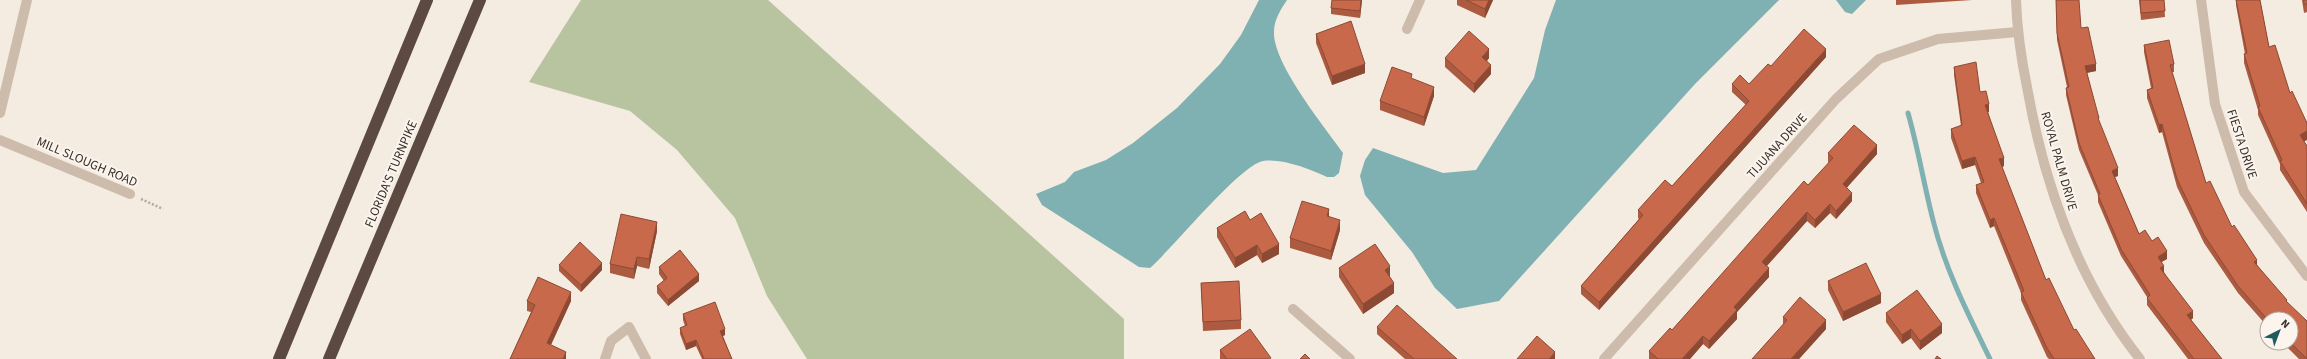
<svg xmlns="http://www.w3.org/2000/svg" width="2307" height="359" font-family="'Source Sans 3',sans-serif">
<rect width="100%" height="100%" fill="#f4ebe1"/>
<path fill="#b8c4a0" d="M581,0h187l356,319v40h-317l-40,-63 -32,-78 -58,-68 -47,-39 -101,-29z"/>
<g fill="#7fb0b2">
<path d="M1259,0h28c-6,9 -13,20 -13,31 -2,32 50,95 69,122l-4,20 -5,4h-7c-17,-8 -45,-19 -64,-16 -24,5 -89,86 -113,107l-11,-1 -97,-62 -6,-11 29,-12 9,-10 32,-12 27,-17 44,-35 43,-44 21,-29z"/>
<path d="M1556,0h223l-84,84 -196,217 -42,8 -22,-21 -23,-36 -47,-57 -5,-19 5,-16 8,-12 70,25 33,-3 58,-92 11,-48z"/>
<path d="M1836,0h30l-14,14 -7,-2z"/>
</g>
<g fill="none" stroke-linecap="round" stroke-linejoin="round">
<path stroke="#7fb0b2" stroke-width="5" d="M1908,113c10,35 16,72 25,107 12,49 35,94 57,139"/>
<path stroke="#b9a596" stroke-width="2.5" stroke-dasharray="2 2" stroke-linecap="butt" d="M141,199l22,10"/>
<g stroke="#cdbbac" stroke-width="10">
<path d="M2016,0c1,30 5,58 11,87 17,97 51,194 113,272"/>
<path d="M2201,0l14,104 29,88 63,84"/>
<path d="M1407,29l13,-29"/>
<path d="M0,113l27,-113"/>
<path d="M0,140l130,54"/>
<path d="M1293,309l57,50"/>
<path d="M605,359l6,-18 18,-14 17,32"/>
<path d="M1604,359l232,-260 43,-40 59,-20 79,-7"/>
</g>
<g stroke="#5c4a42" stroke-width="12">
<path d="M279,359l148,-359"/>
<path d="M329,359l151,-359"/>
</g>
</g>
<g fill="#ac5a40">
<path d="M1362,0l-2,18 -29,-4v-6z"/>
<path d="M1457,0h36l-8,18 -28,-13z"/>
<path d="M1896,0h76l-76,5z"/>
<path d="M2056,0l25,28 15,43 -9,2 12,50 19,53 -3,1 24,57 13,7 15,18 -6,3 3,10 29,46 -2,2 31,39h-34l-41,-54v-8l-26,-41 -23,-54v-7l-19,-45 -13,-55v-7l1,-1 -10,-47z"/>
<path d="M2139,0h25l1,17 -24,3z"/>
<path d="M2236,0h24l9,47 21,46 17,30v17l-3,1 3,5v66l-27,-42v-6l-22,-49v-5l-14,-47v-9h1l-9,-49z"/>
<path d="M2302,0h5v12l-3,1z"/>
<path d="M1316,34l49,39 -33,12 -16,-42z"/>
<path d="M2144,45l30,19v8h-2l34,111 26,44 25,38 30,38 20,56h-8l-16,-16h8l-24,-24v7l-29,-33 -34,-50 -27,-56 -15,-55 -3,1 -12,-35v-8l4,-2 -7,-36z"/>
<path d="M1826,57l-227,253 -18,-16v-8l58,-67 -1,-1v-8l34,-24 74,-81 -14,-13v-8h17l22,-18z"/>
<path d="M1445,58h44l-2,3 4,13 -17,19 -29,-26z"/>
<path d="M1954,67l26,25 9,20h-1l16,54 -2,1 44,113 28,50 21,29h-46l-2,-2 -26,-57v-7l-27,-67 -4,2 -14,-35v-8l5,-2 -6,-18 -13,4 -11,-31v-9l10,-3 -7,-51z"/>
<path d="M1434,96l-10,30 -44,-16v-9z"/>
<path d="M1828,153l49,1 -30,33 5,14 -16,18 -6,-6 -15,15 -8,-7 -40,45 2,11 -32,35v7l-28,30 -6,-5 -13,15h-41v-8l23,-21 157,-167 -1,-1z"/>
<path d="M1329,217l11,13 -9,30 -41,-12v-10z"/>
<path d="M1217,228l62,26 -17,9 -5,-8 -22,13 -18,-31z"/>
<path d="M657,231l-8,38 -12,-3 -3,13 -24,-6v-9z"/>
<path d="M559,265l43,5 -21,22 -22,-21z"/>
<path d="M659,267l40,14 -31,25 -11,-13v-7l7,-5 -5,-7z"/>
<path d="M1339,268l51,8h-1l5,17 -31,21 -24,-37z"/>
<path d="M1828,281l53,22 -38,18 -15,-31z"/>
<path d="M1201,283l40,37v9l-38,2z"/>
<path d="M527,301h44l-20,44 15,14h-56l21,-47 -4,-1z"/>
<path d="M1886,313l56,20 -22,17 -9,-12 -9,6 -16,-22z"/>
<path d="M683,314l42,21 -2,1 9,23h-30l-6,-13 -10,4 -6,-16v-6l5,-2 -2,-6z"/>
<path d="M1783,317l43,12 -27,30h-47l31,-34z"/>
<path d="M1377,327l80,32h-52l-28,-25z"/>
<path d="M1220,350l51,9h-51z"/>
</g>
<g fill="#8c4a34">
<path d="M1361,0h1l-2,18v-7z"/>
<path d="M1489,0h4l-8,18v-9z"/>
<path d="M1489,49v9l-7,8v-9z"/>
<path d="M1826,49v8l-227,253v-8z"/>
<path d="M1365,64v9l-33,12v-9z"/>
<path d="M2096,64v7l-11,2v-7z"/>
<path d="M1491,65v9l-17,19v-9z"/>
<path d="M1434,87v9l-10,30v-9z"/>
<path d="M1989,104v8l-4,1v-8z"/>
<path d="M2162,124v8l-3,1v-8z"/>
<path d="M2307,131v9l-7,3v-8z"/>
<path d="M1877,145v9l-34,38v-8z"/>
<path d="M1975,157v8l-13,4v-8z"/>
<path d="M2004,158v8l-5,2v-9z"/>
<path d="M2118,168v8l-6,2v-7z"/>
<path d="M1852,193v8l-16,18v-8z"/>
<path d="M1830,204v9l-15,15v-8z"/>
<path d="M1329,209v9l-2,-2z"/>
<path d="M1807,212v9l-45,50v-9z"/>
<path d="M1994,218v8l-4,2v-8z"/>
<path d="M1340,220v10l-9,30v-9z"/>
<path d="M657,222v9l-8,38v-10z"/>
<path d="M1279,244v10l-17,9v-9z"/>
<path d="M1257,245v10l-22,13v-10z"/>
<path d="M2167,251v8l-9,5v-7z"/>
<path d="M637,257v9l-3,13v-10z"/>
<path d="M2257,260v7l-3,-5z"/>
<path d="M602,263v7l-21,22v-7z"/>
<path d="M1390,266v10l-5,3v-9z"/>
<path d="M2164,266v7l-4,-5z"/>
<path d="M1769,268v9l-32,35v7l-28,30v-8l25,-34z"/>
<path d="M699,274v7l-31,25v-6z"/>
<path d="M1394,283v10l-31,21v-10z"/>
<path d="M571,292v9l-24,52v-10z"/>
<path d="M1881,294v9l-38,18v-9z"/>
<path d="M2193,311v7l-6,5v-8z"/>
<path d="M1826,320v9l-27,30h-8z"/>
<path d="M1942,324v9l-22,17v-9z"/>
<path d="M725,329v6l-5,2v-6z"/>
<path d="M1911,329v9l-9,6v-9z"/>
<path d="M1703,336v8l-13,15h-8z"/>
<path d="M696,340v6l-10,4v-6z"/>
<path d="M566,352v7h-3z"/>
<path d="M1555,352v7h-6z"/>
</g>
<g fill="#c8694b" stroke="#8c4a34">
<path d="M1332,0h29l-1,11 -29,-3z"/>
<path d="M1466,0h23l-4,9z"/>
<path d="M2056,0h23l2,28 7,-1 8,37 -11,2 14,52h-1l20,50 -6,3 27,63 6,-4 7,11 6,-4 9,14 -9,6 6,9 -4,2 33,43 -6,4 35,44h-28l-47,-61 3,-3 -29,-46 -23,-54 2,-1 -21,-51 -13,-55 3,-1 -12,-54z"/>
<path d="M2140,0h24l1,11 -24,2z"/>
<path d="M2236,0h24l9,47 6,-2 15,48 2,-2 15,32v8l-7,4 7,11v58l-27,-43 2,-1 -24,-53 2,-1 -16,-52 3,-1z"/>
<rect x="2304" y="0" width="3" height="4"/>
<path d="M1351,21l14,43 -33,12 -16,-42z"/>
<path d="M1804,29l22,20 -227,253 -18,-16 62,-71 -5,-5 27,-30 7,6 77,-85 -17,-17 8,-9 9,9 19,-20 3,2z"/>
<path d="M1469,31l20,18 -7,8 9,8 -17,19 -29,-26z"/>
<path d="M2169,40l5,24 -4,1 36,118 4,-2 22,46 2,-2 23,35 -3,2 33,38 -1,1 21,20v38l-16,-16v-24h-24l-29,-33 -34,-51 -27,-56 -15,-55 -3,1 -12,-35 6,-2 -9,-43z"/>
<path d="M1976,62l4,30 6,-1 3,13 -4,1 19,53 -5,1 47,121 3,-2 25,52 2,-1 19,30h-41l-7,-11 -26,-56 3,-1 -30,-73 -4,2 -14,-35 8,-3 -9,-25 -13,4 -11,-32 11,-4 -8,-58z"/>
<path d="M1392,67l20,7 -1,4 23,9 -10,30 -44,-16z"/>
<path d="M1854,125l23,20 -34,39 9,9 -16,18 -6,-7 -15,16 -8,-8 -45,50 7,6 -35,39 3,3 -28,31 -6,-5 -21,23h-24l-9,-8 21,-23 2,2 132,-149 4,4 25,-27 -5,-5z"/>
<path d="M1302,201l27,8 -2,7 13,4 -9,31 -41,-13z"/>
<path d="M1245,211l5,9 11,-7 18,31 -17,10 -5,-9 -22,13 -18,-30z"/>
<path d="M621,214l36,8 -8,37 -12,-2 -3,12 -24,-5z"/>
<path d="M580,242l22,21 -21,22 -22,-20z"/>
<path d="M1375,244l15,22 -5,4 9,13 -31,21 -24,-36z"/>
<path d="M680,250l19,24 -31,26 -11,-14 10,-8 -8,-11z"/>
<path d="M1866,263l15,31 -38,18 -15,-31z"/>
<path d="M538,277l33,15 -24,51 19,9 -3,7h-53l25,-54 -8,-4z"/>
<path d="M1239,281l2,39 -38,2 -2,-39z"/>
<path d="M1917,290l25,34 -22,17 -9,-12 -9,6 -16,-22z"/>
<path d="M1800,297l26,23 -35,39h-39l35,-39 -4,-3z"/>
<path d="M715,302l10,27 -5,2 12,28h-28l-8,-19 -10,4 -6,-16 7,-3 -4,-11z"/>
<path d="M1397,305l60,54h-43l-37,-32z"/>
<path d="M1250,329l21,29 -2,1h-42l-7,-9z"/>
<path d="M1537,336l18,16 -6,7h-32z"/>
<path d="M1305,354l5,5h-10z"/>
<path d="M1937,356l4,3h-6z"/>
</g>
<g text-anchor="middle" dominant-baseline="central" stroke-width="4" stroke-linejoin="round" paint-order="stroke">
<g font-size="13" fill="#3b302b" stroke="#fbf5ee">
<text transform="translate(2242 144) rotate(72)">FIESTA DRIVE</text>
<text transform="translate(1777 146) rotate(-48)">TIJUANA DRIVE</text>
<text transform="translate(2059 161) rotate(74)">ROYAL PALM DRIVE</text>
<text transform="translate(87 162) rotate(23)">MILL SLOUGH ROAD</text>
<text transform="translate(391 174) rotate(-67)">FLORIDA'S TURNPIKE</text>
</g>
</g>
<g transform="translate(2279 331) rotate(42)"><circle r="19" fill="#fbf5ee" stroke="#aea6a0"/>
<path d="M0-3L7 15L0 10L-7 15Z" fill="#1f5a5e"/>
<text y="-6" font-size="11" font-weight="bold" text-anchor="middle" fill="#3b302b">N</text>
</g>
</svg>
